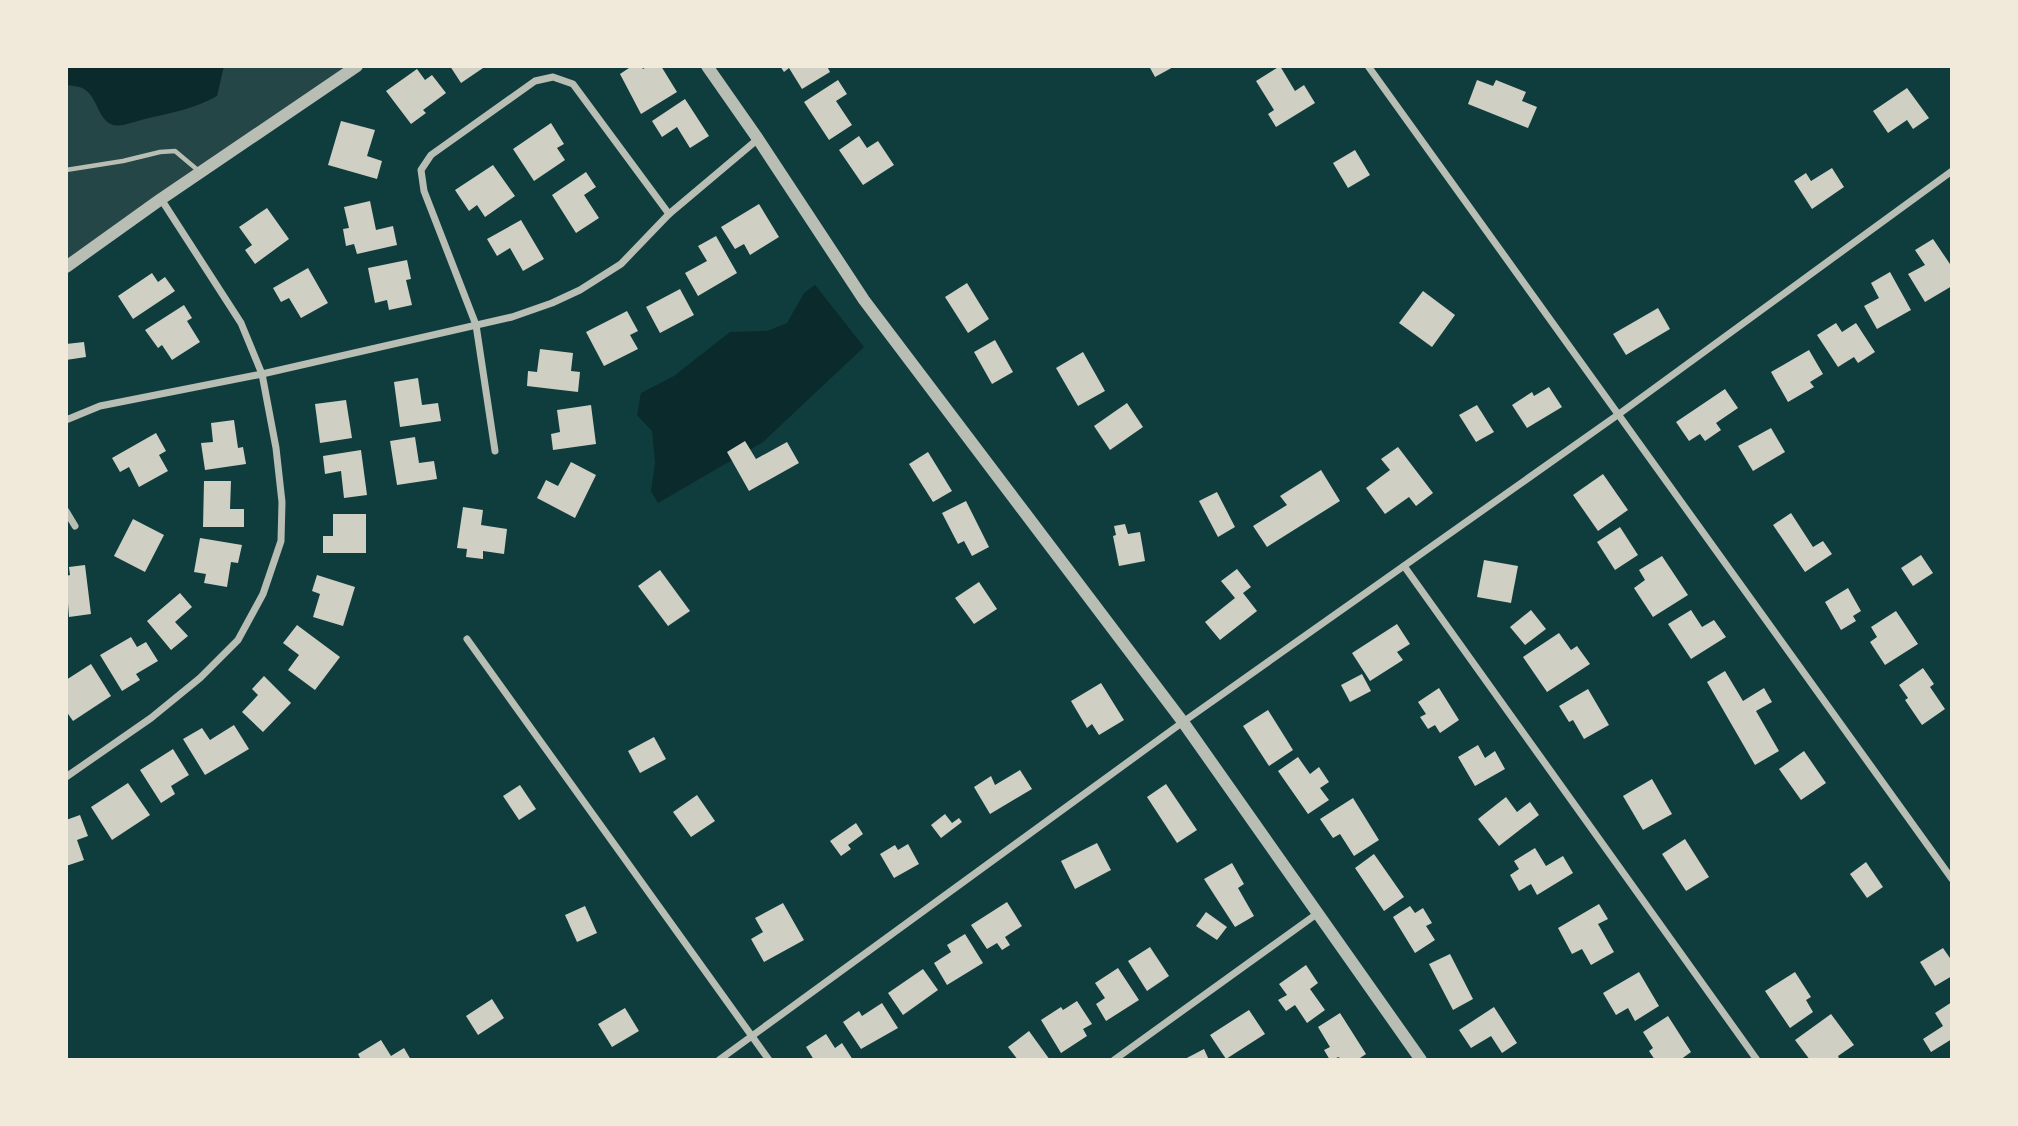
<svg xmlns="http://www.w3.org/2000/svg" width="2018" height="1126" font-family="'Titillium Web',sans-serif">
<rect width="100%" height="100%" fill="#0f3d3e"/>
<path fill="#244646" d="M67,67h290l-290,200z"/>
<g fill="#0a2a2b">
<path d="M224,66l-7,30c-23,13 -47,17 -72,23 -9,2 -22,8 -32,6 -16,-5 -15,-30 -31,-37 -4,-2 -11,-2 -15,-3v-18z"/>
<path d="M815,285l49,62 -101,95 -105,61 -7,-12 4,-28 -3,-32 -15,-16 4,-22 33,-17 56,-44 37,-1 20,-8 17,-30z"/>
</g>
<g fill="#cfcfc3">
<path d="M450,66h36l-25,17z"/>
<path d="M632,66h9l2,3 5,-3h13l16,26 -36,22 -21,-40z"/>
<path d="M780,66h47l3,6 -28,17 -13,-21 -5,4z"/>
<path d="M1149,66h26l-20,11z"/>
<path d="M1280,66l15,25 9,-6 11,18 -39,24 -8,-13 6,-4 -18,-29z"/>
<path d="M417,69l8,11 7,-5 14,18 -23,17 3,3 -15,11 -25,-33z"/>
<path d="M838,80l9,14 -11,7 16,24 -23,15 -25,-38z"/>
<path d="M1477,80l16,6 3,-6 30,12 -4,9 15,6 -9,21 -60,-24z"/>
<path d="M1907,88l22,30 -16,11 -6,-9 -19,13 -15,-22z"/>
<path d="M685,99l24,37 -19,12 -13,-21 -15,10 -10,-16z"/>
<path d="M341,121l34,9 -8,26 15,5 -5,18 -49,-14z"/>
<path d="M551,123l13,21 -7,4 8,12 -31,21 -21,-32z"/>
<path d="M859,136l8,12 11,-7 16,24 -31,20 -24,-35z"/>
<path d="M1355,150l15,25 -22,13 -15,-25z"/>
<path d="M493,165l22,31 -30,21 -8,-12 -8,6 -14,-21z"/>
<path d="M1832,168l12,19 -32,22 -18,-28 12,-8 5,8z"/>
<path d="M586,172l10,15 -12,8 15,23 -23,15 -24,-38z"/>
<path d="M370,201l6,29 17,-4 4,19 -40,9 -3,-10 -8,2 -3,-17 6,-1 -5,-21z"/>
<path d="M759,204l20,33 -29,18 -6,-11 -9,5 -14,-22z"/>
<path d="M267,208l22,31 -34,25 -10,-14 7,-5 -13,-18z"/>
<path d="M521,220l23,39 -21,12 -13,-23 -13,8 -10,-17z"/>
<path d="M716,236l21,37 -39,23 -13,-23 22,-12 -9,-15z"/>
<path d="M1933,239l19,28v19l-27,16 -17,-28 17,-9 -10,-15z"/>
<path d="M407,260l4,19 -5,1 6,25 -23,5 -2,-10 -12,3 -7,-35z"/>
<path d="M308,268l20,35 -27,15 -12,-20 -8,4 -8,-14z"/>
<path d="M1890,272l21,38 -34,19 -13,-23 15,-8 -8,-15z"/>
<path d="M152,273l6,9 7,-5 10,14 -42,28 -15,-23z"/>
<path d="M967,283l22,36 -21,14 -23,-36z"/>
<path d="M680,289l14,26 -34,18 -14,-26z"/>
<path d="M1423,291l32,24 -23,32 -33,-24z"/>
<path d="M184,305l8,13 -5,3 13,21 -28,18 -10,-15 -4,3 -13,-18z"/>
<path d="M1658,308l12,21 -44,26 -13,-21z"/>
<path d="M627,311l11,20 -8,4 8,14 -34,17 -18,-34z"/>
<path d="M1836,323l6,9 14,-9 19,29 -17,11 -4,-6 -16,10 -21,-32z"/>
<path d="M995,340l18,32 -21,12 -18,-32z"/>
<path d="M84,342l2,15 -20,3v-16z"/>
<path d="M540,349l33,4 -2,18 9,1 -2,20 -51,-6 1,-15 9,1z"/>
<path d="M1809,350l14,24 -13,8 4,5 -26,15 -17,-30z"/>
<path d="M1083,352l22,39 -27,15 -22,-38z"/>
<path d="M418,378l4,27 16,-2 3,18 -41,6 -6,-45z"/>
<path d="M1549,387l13,20 -35,21 -15,-23 20,-13 2,4z"/>
<path d="M1725,389l13,19 -22,15 5,7 -16,11 -5,-7 -11,7 -13,-19z"/>
<path d="M346,400l6,38 -32,5 -5,-39z"/>
<path d="M1127,403l16,24 -33,23 -16,-24z"/>
<path d="M591,405l5,39 -43,6 -2,-16 9,-2 -3,-22z"/>
<path d="M1477,405l17,27 -18,10 -17,-27z"/>
<path d="M234,420l4,28 5,-1 3,17 -41,6 -4,-27 12,-1 -2,-19z"/>
<path d="M1771,428l14,24 -32,19 -15,-25z"/>
<path d="M156,433l10,18 -7,4 9,16 -29,16 -10,-20 -9,5 -8,-14z"/>
<path d="M415,437l4,26 15,-2 3,18 -40,6 -7,-44z"/>
<path d="M745,441l11,18 31,-17 12,21 -50,28 -22,-39z"/>
<path d="M1398,447l35,46 -17,13 -7,-9 -24,17 -19,-26 24,-18 -9,-11z"/>
<path d="M361,450l6,45 -23,3 -3,-27 -16,3 -2,-18z"/>
<path d="M928,452l24,39 -19,11 -24,-38z"/>
<path d="M571,462l25,13 -21,43 -38,-20 9,-18 12,6z"/>
<path d="M1321,470l19,31 -73,46 -14,-21 34,-21 -7,-9z"/>
<path d="M1603,474l25,36 -30,21 -25,-36z"/>
<path d="M204,481h27l-1,28h14v18h-41z"/>
<path d="M1217,492l18,35 -17,10 -19,-36z"/>
<path d="M966,501l23,46 -17,9 -8,-15 -6,3 -16,-31z"/>
<path d="M463,507l20,3 -2,15 26,4 -3,25 -21,-3v8l-17,-2 1,-8 -10,-1z"/>
<path d="M1791,513l22,34 10,-6 9,13 -27,18 -32,-47z"/>
<path d="M333,514h33v39h-43v-17h10z"/>
<path d="M133,519l31,16 -19,37 -31,-16z"/>
<path d="M1125,524l3,10 12,-2 5,29 -26,5 -6,-30 3,-1 -2,-9z"/>
<path d="M1620,527l18,28 -23,15 -18,-28z"/>
<path d="M200,538l42,7 -4,18 -7,-1 -4,25 -23,-4 2,-9 -12,-2z"/>
<path d="M1921,555l12,18 -20,13 -12,-18z"/>
<path d="M1662,556l26,39 -35,22 -19,-29 11,-8 -6,-10z"/>
<path d="M1484,560l34,6 -7,37 -34,-6z"/>
<path d="M85,565l6,49 -22,3 -3,-41 4,-1 -1,-8z"/>
<path d="M1237,569l14,18 -8,6 14,18 -37,29 -15,-18 30,-24 -14,-17z"/>
<path d="M660,570l30,41 -22,15 -30,-40z"/>
<path d="M317,575l38,12 -12,39 -30,-9 7,-23 -8,-3z"/>
<path d="M979,582l18,27 -23,15 -19,-26z"/>
<path d="M1848,588l13,23 -8,5 3,5 -15,9 -16,-28z"/>
<path d="M180,593l12,14 -17,15 13,14 -17,14 -24,-29z"/>
<path d="M1531,610l15,19 -21,16 -15,-18z"/>
<path d="M1691,610l11,17 12,-7 12,17 -35,22 -23,-35z"/>
<path d="M1896,611l22,33 -33,21 -15,-23 7,-5 -6,-10z"/>
<path d="M1397,624l13,20 -13,8 6,8 -33,21 -18,-28z"/>
<path d="M297,625l43,32 -25,33 -27,-20 11,-15 -16,-12z"/>
<path d="M1559,633l12,17 6,-4 13,18 -43,28 -24,-35z"/>
<path d="M131,637l6,10 9,-5 12,19 -22,13 4,6 -18,11 -22,-36z"/>
<path d="M91,664l20,32 -38,25 -7,-10v-31z"/>
<path d="M1923,668l11,16 -4,3 15,22 -23,16 -17,-25 3,-2 -9,-13z"/>
<path d="M1725,671l18,30 21,-13 8,14 -16,9 23,40 -24,14 -48,-83z"/>
<path d="M1362,674l9,17 -21,11 -9,-17z"/>
<path d="M264,676l27,27 -28,29 -21,-20 16,-17 -6,-6z"/>
<path d="M1101,683l23,37 -25,15 -7,-11 -5,4 -16,-27z"/>
<path d="M1439,688l20,32 -19,13 -5,-8 -7,4 -8,-12 6,-3 -8,-12z"/>
<path d="M1588,689l21,36 -25,14 -11,-19 -4,2 -10,-16z"/>
<path d="M1268,710l25,40 -24,16 -26,-40z"/>
<path d="M234,725l15,24 -44,26 -22,-36 19,-11 8,12z"/>
<path d="M654,737l12,22 -26,14 -12,-22z"/>
<path d="M1478,745l7,13 10,-7 10,18 -30,17 -17,-29z"/>
<path d="M173,749l16,26 -18,11 4,8 -14,9 -21,-33z"/>
<path d="M1804,751l22,32 -25,17 -22,-31z"/>
<path d="M1298,757l12,17 9,-7 10,15 -9,6 9,12 -21,14 -30,-43z"/>
<path d="M1020,770l12,19 -42,25 -16,-27 17,-11 4,9z"/>
<path d="M1652,779l20,35 -29,16 -20,-34z"/>
<path d="M128,783l22,32 -38,25 -21,-33z"/>
<path d="M1166,784l31,46 -20,13 -30,-46z"/>
<path d="M520,785l16,24 -17,11 -16,-24z"/>
<path d="M697,795l18,26 -24,16 -18,-25z"/>
<path d="M1506,797l11,15 13,-10 9,13 -40,31 -21,-27z"/>
<path d="M1353,798l26,42 -25,16 -14,-22 -7,4 -13,-19z"/>
<path d="M945,814l7,9 7,-5 3,4 -21,16 -10,-13z"/>
<path d="M80,815l8,21 -11,4 7,20 -18,6v-46z"/>
<path d="M856,823l7,11 -15,11 3,4 -10,7 -11,-15z"/>
<path d="M1685,839l24,38 -23,14 -24,-37z"/>
<path d="M1097,843l14,27 -36,19 -14,-28z"/>
<path d="M908,844l11,20 -25,14 -14,-24 15,-9 3,5z"/>
<path d="M1535,848l11,18 17,-10 10,17 -36,22 -6,-11 -12,7 -9,-16 9,-6 -5,-8z"/>
<path d="M1374,854l30,43 -20,14 -29,-43z"/>
<path d="M1866,862l17,25 -16,11 -17,-24z"/>
<path d="M1232,863l12,21 -6,4 16,28 -19,11 -31,-48z"/>
<path d="M1007,902l15,24 -17,11 5,8 -8,5 -5,-7 -10,6 -16,-24z"/>
<path d="M783,903l21,37 -40,22 -13,-23 12,-7 -8,-14z"/>
<path d="M1599,904l9,15 -10,5 16,28 -23,13 -9,-16 -10,5 -14,-26z"/>
<path d="M585,906l12,27 -20,9 -12,-27z"/>
<path d="M1410,906l5,7 8,-5 9,15 -6,3 9,14 -20,13 -22,-36z"/>
<path d="M1206,912l21,15 -10,13 -21,-14z"/>
<path d="M965,934l18,29 -36,22 -13,-22 17,-11 -4,-7z"/>
<path d="M1150,947l19,29 -22,15 -19,-30z"/>
<path d="M1943,948l9,13v15l-17,10 -15,-24z"/>
<path d="M1450,954l23,45 -20,11 -24,-46z"/>
<path d="M1306,965l12,18 -8,6 15,21 -18,13 -12,-18 -9,6 -8,-11 9,-5 -8,-11z"/>
<path d="M1118,968l21,32 -33,21 -10,-17 9,-6 -10,-15z"/>
<path d="M923,969l15,21 -35,25 -15,-22z"/>
<path d="M1639,972l20,34 -24,15 -7,-13 -12,7 -13,-22z"/>
<path d="M1795,972l16,25 -5,3 7,12 -23,16 -25,-37z"/>
<path d="M492,999l12,19 -26,17 -12,-19z"/>
<path d="M1077,1001l15,23 -9,5 4,7 -26,17 -20,-33 20,-13 2,3z"/>
<path d="M1952,1002v37l-21,13 -8,-13 20,-13 -8,-13z"/>
<path d="M882,1003l16,25 -37,21 -18,-27 16,-11 3,5z"/>
<path d="M1494,1007l23,36 -15,10 -11,-17 -20,12 -12,-18z"/>
<path d="M625,1008l14,23 -27,16 -14,-23z"/>
<path d="M1249,1010l16,24 -39,25 -16,-24z"/>
<path d="M1340,1013l26,41 -9,6h-17l-1,-3 -9,3 -6,-10 6,-3 -12,-20z"/>
<path d="M1831,1014l23,31 -16,11 2,4h-30l-15,-20z"/>
<path d="M1668,1016l23,36 -11,8h-25l-6,-9 4,-3 -10,-16z"/>
<path d="M1029,1031l21,29h-32l-10,-13z"/>
<path d="M826,1034l9,14 7,-5 11,17h-39l-8,-13z"/>
<path d="M381,1040l10,16 13,-8 7,12h-50l-3,-6z"/>
<path d="M1204,1049l5,11h-26z"/>
</g>
<g fill="none" stroke-linecap="round" stroke-linejoin="round">
<path stroke="#b8beb3" stroke-width="4.5" d="M66,170l57,-9 37,-9 15,-1 25,21"/>
<g stroke="#b8beb3" stroke-width="7">
<path d="M1368,66l584,813"/>
<path d="M66,420l34,-14 162,-32 250,-57 40,-14 28,-13 41,-26 48,-50 89,-75"/>
<path d="M495,451l-19,-126 -52,-134 -3,-21 10,-15 104,-74 18,-4 20,7 96,130"/>
<path d="M66,511l9,15"/>
<path d="M1404,566l353,494"/>
<path d="M467,639l302,421"/>
<path d="M66,777l85,-59 49,-40 38,-38 25,-46 18,-53 1,-39 -6,-54 -14,-74 -21,-51 -80,-124"/>
<path d="M719,1060l464,-338 436,-308 333,-243"/>
<path d="M1114,1060l204,-147"/>
</g>
<g stroke="#b8beb3" stroke-width="12">
<path d="M707,66l51,73 106,161 319,422 238,338"/>
<path d="M66,267l95,-68 196,-133"/>
</g>
</g>
<rect width="2018" height="1126" fill="none" stroke="#f1e9da" stroke-width="136"/>
</svg>
